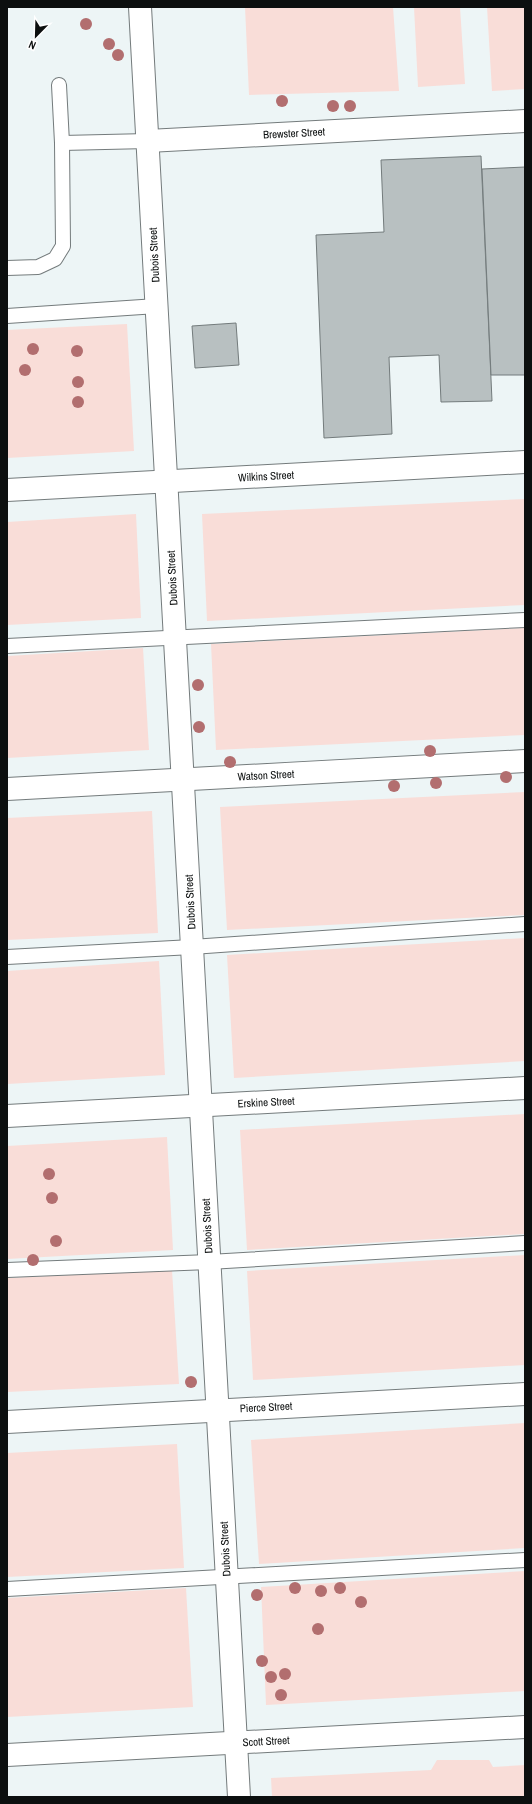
<svg xmlns="http://www.w3.org/2000/svg" width="532" height="1804" font-family="'Archivo Narrow',sans-serif">
<rect width="100%" height="100%" fill="#edf5f6"/>
<g fill="#f9ddd8">
<path d="M245,7h148l6,84 -150,4z"/>
<path d="M414,7h46l5,77 -47,3z"/>
<path d="M487,7h38v82l-33,2z"/>
<path d="M127,324l7,127 -127,7v-128z"/>
<path d="M525,499v106l-318,16 -5,-107z"/>
<path d="M136,514l5,104 -134,7v-103z"/>
<path d="M525,628v107l-309,15 -5,-106z"/>
<path d="M143,648l6,102 -142,8v-102z"/>
<path d="M525,792v123l-298,15 -7,-123z"/>
<path d="M152,811l6,122 -151,7v-122z"/>
<path d="M525,938v123l-291,17 -7,-123z"/>
<path d="M159,961l6,114 -158,9v-113z"/>
<path d="M525,1114v120l-278,16 -7,-120z"/>
<path d="M167,1137l6,113 -166,9v-113z"/>
<path d="M525,1255v110l-272,15 -6,-109z"/>
<path d="M172,1270l7,114 -172,8v-114z"/>
<path d="M525,1423v125l-266,16 -8,-124z"/>
<path d="M177,1444l7,124 -177,9v-124z"/>
<path d="M525,1571v120l-259,14 -5,-118z"/>
<path d="M186,1588l7,119 -186,10v-119z"/>
<path d="M437,1760h52l4,7 32,-2v32h-253l-1,-19 160,-8z"/>
</g>
<g fill="#b8c0c1" stroke="#737b7c">
<path d="M481,156l11,245 -51,1 -2,-47 -50,2 3,77 -68,4 -8,-203 68,-3 -3,-72z"/>
<path d="M525,167v208h-34l-9,-206z"/>
<path d="M236,323l3,42 -44,3 -3,-42z"/>
</g>
<g fill="none" stroke-linecap="round" stroke-linejoin="round">
<g stroke="#747b7c" stroke-width="16">
<g id="lane">
<path d="M62,143l86,-2"/>
<path d="M7,268l31,-1 17,-8 8,-13 -1,-103 -3,-58"/>
<path d="M7,316l150,-10"/>
<path d="M7,646l518,-26"/>
<path d="M7,957l185,-10 333,-23"/>
<path d="M7,1270l202,-8 316,-19"/>
<path d="M7,1589l518,-29"/>
</g>
</g>
<g stroke="#747b7c" stroke-width="24">
<g id="street">
<path d="M140,7l99,1790"/>
<path d="M148,141l377,-20"/>
<path d="M7,490l518,-28"/>
<path d="M7,789l518,-28"/>
<path d="M7,1116l518,-28"/>
<path d="M7,1422l518,-28"/>
<path d="M7,1755l518,-28"/>
</g>
</g>
<use href="#lane" stroke="#fff" stroke-width="14"/>
<use href="#street" stroke="#fff" stroke-width="22"/>
</g>
<g fill="#b26e6f">
<circle cx="86" cy="24" r="6"/>
<circle cx="109" cy="44" r="6"/>
<circle cx="118" cy="55" r="6"/>
<circle cx="282" cy="101" r="6"/>
<circle cx="333" cy="106" r="6"/>
<circle cx="350" cy="106" r="6"/>
<circle cx="33" cy="349" r="6"/>
<circle cx="77" cy="351" r="6"/>
<circle cx="25" cy="370" r="6"/>
<circle cx="78" cy="382" r="6"/>
<circle cx="78" cy="402" r="6"/>
<circle cx="198" cy="685" r="6"/>
<circle cx="199" cy="727" r="6"/>
<circle cx="430" cy="751" r="6"/>
<circle cx="230" cy="762" r="6"/>
<circle cx="506" cy="777" r="6"/>
<circle cx="436" cy="783" r="6"/>
<circle cx="394" cy="786" r="6"/>
<circle cx="49" cy="1174" r="6"/>
<circle cx="52" cy="1198" r="6"/>
<circle cx="56" cy="1241" r="6"/>
<circle cx="33" cy="1260" r="6"/>
<circle cx="191" cy="1382" r="6"/>
<circle cx="295" cy="1588" r="6"/>
<circle cx="340" cy="1588" r="6"/>
<circle cx="321" cy="1591" r="6"/>
<circle cx="257" cy="1595" r="6"/>
<circle cx="361" cy="1602" r="6"/>
<circle cx="318" cy="1629" r="6"/>
<circle cx="262" cy="1661" r="6"/>
<circle cx="285" cy="1674" r="6"/>
<circle cx="271" cy="1677" r="6"/>
<circle cx="281" cy="1695" r="6"/>
</g>
<g text-anchor="middle" dominant-baseline="central" stroke-width="4" stroke-linejoin="round" paint-order="stroke">
<g font-size="11" fill="#0c0f0f" stroke="#fff">
<text transform="translate(294 133) rotate(-3)">Brewster Street</text>
<text transform="translate(154 255) rotate(-93)">Dubois Street</text>
<text transform="translate(266 476) rotate(-3)">Wilkins Street</text>
<text transform="translate(172 578) rotate(-93)">Dubois Street</text>
<text transform="translate(266 775) rotate(-3)">Watson Street</text>
<text transform="translate(190 902) rotate(-93)">Dubois Street</text>
<text transform="translate(266 1102) rotate(-3)">Erskine Street</text>
<text transform="translate(207 1226) rotate(-93)">Dubois Street</text>
<text transform="translate(266 1407) rotate(-3)">Pierce Street</text>
<text transform="translate(225 1549) rotate(-93)">Dubois Street</text>
<text transform="translate(266 1741) rotate(-3)">Scott Street</text>
</g>
</g>
<rect width="532" height="1804" fill="none" stroke="#0c0f0f" stroke-width="16"/>
<g transform="translate(36 36) rotate(203)" stroke="#ffffff" stroke-width="3" paint-order="stroke">
<path d="M0-3L7 15L0 10L-7 15Z" fill="#0c0f0f"/>
<text y="-6" font-size="11" font-weight="bold" text-anchor="middle" fill="#0c0f0f">N</text>
</g>
</svg>
